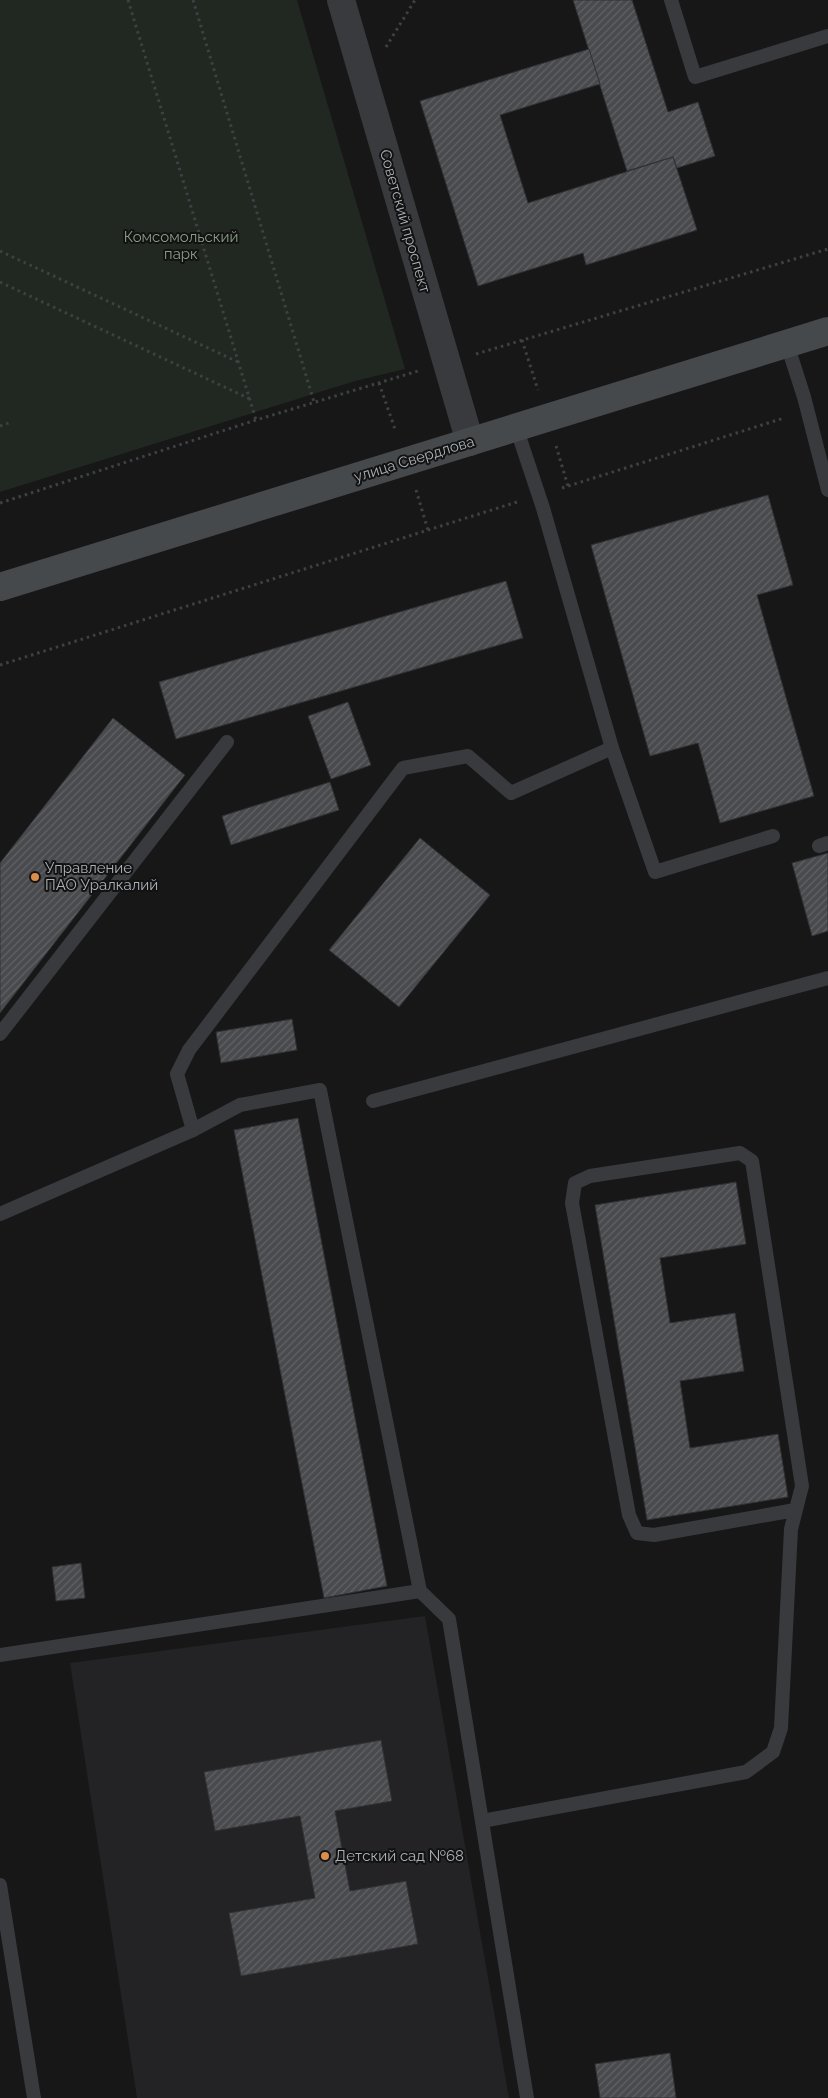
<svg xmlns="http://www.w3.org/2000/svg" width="828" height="2098" font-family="Raleway,sans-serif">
<defs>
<pattern id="building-hatch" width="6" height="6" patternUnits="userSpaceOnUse" patternTransform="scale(1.25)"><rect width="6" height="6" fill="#494a4d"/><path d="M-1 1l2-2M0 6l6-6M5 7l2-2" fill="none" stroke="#616264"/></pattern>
</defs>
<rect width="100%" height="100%" fill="#171718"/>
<path fill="#232325" d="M425,1616l84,482h-372l-67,-435z"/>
<path fill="#212821" d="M0,0h297l108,369 -50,12 -355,111z"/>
<g fill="url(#building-hatch)" stroke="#313134">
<path d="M573,0h59l36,112 30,-10 17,54 -38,12 -4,-11 -46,14z"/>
<path d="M589,49l11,35 -100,31 28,88 145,-46 24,73 -111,35 -3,-12 -105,33 -58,-185z"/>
<path d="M768,495l25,90 -36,10 57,201 -94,27 -22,-80 -48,13 -59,-211z"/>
<path d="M506,581l17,57 -347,101 -17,-57z"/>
<path d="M348,702l23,63 -40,14 -23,-63z"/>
<path d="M113,718l72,57 -185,238v-150z"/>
<path d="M330,782l9,28 -108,35 -9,-29z"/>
<path d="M420,838l70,57 -91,112 -70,-57z"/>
<path d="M828,853v78l-16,5 -20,-73z"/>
<path d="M292,1019l5,31 -76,13 -5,-31z"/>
<path d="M298,1118l89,468 -63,12 -90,-468z"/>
<path d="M736,1182l10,62 -86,14 10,65 65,-10 9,58 -64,10 10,67 88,-14 10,63 -141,23 -52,-315z"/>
<path d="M81,1563l4,35 -29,3 -4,-34z"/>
<path d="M381,1740l11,61 -57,10 15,80 56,-10 12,63 -177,32 -12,-63 86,-15 -15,-82 -85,15 -11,-59z"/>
<path d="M670,2053l6,45h-76l-5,-34z"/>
</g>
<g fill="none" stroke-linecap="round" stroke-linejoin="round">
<g stroke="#3e4143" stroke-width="3" stroke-dasharray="2.5 4" stroke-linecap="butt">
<path d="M128,0l128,420"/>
<path d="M193,0l121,402"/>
<path d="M386,47l29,-47"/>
<path d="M0,251l238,111"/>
<path d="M0,282l250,117"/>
<path d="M522,340l16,50"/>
<path d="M476,354l352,-105"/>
<path d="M379,383l17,49"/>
<path d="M0,426l12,-4"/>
<path d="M556,446l12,40"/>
<path d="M562,488l222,-70"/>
<path d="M416,490l12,40"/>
<path d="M0,503l256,-83 162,-49"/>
<path d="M0,665l517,-163"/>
</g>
<g stroke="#383a3d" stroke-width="14">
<path d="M671,0l24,77 133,-41"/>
<path d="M787,344l17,53 24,93"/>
<path d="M516,427l27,81 69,240 43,124 118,-36"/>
<path d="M819,846l9,-3"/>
<path d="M0,1034l227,-292"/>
<path d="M373,1101l455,-123"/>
<path d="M193,1130l47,-25 80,-15 100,501 29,28 78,479"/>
<path d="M0,1214l193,-84 -16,-56 12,-24 214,-282 65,-12 43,37 101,-45"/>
<path d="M0,1655l420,-64"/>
<path d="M482,1821l264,-49 27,-20 8,-24 10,-199 11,-43 -50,-325 -12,-8 -150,23 -15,7 -3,20 57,312 8,18 17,2 141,-25"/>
<path d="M0,1885l34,213"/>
</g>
<path stroke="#383a3d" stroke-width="28" d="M341,0l129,442"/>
<path stroke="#46494c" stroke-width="28" d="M0,587l828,-256"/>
</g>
<g fill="#db8d4c" stroke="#121213" stroke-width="2">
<circle cx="35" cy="877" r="5"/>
<circle cx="325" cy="1856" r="5"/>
</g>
<g text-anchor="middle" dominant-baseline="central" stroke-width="4" stroke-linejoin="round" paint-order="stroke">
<g font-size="15" fill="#aab1b6" stroke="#121213">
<text transform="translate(405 221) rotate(74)">Советский проспект</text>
<text transform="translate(414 459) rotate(-17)">улица Свердлова</text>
</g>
<g font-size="15" fill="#889f84" stroke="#121213">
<text x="181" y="237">Комсомольский<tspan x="181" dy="17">парк</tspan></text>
</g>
<g font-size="15" fill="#aab1b6" stroke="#121213" text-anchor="start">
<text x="45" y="868">Управление<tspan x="45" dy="17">ПАО Уралкалий</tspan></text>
<text x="335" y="1856">Детский сад №68</text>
</g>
</g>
</svg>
